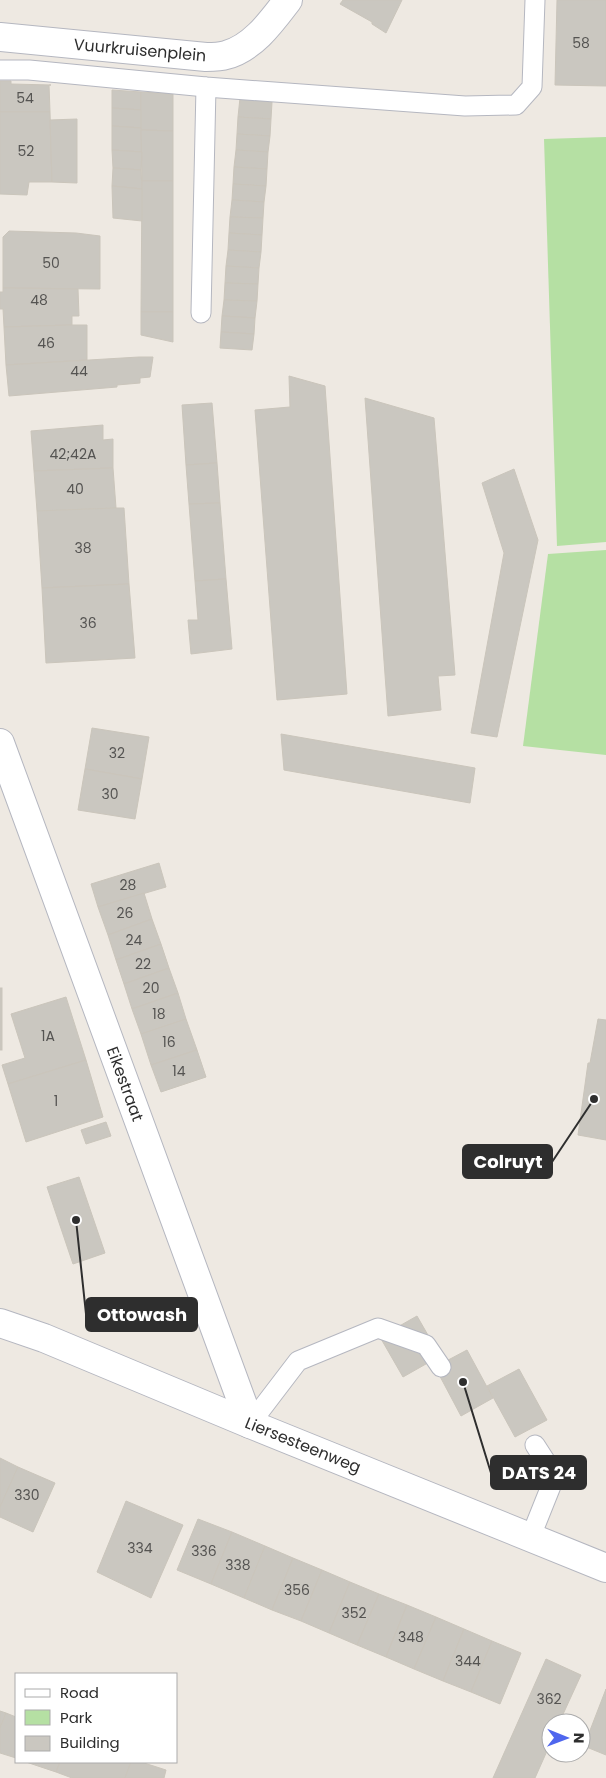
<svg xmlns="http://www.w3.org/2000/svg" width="606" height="1778" font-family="Poppins,sans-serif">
<rect width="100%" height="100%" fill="#eee9e2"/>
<g fill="#b5e0a3">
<path d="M606,137v405l-49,4 -13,-407z"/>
<path d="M606,550v205l-83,-9 25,-192z"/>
</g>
<g fill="#cac7c0" stroke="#cac5bb">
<path d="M343,0h59l-16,33 -14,-9v-2l-32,-18z"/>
<path d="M557,0h49v86l-51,-1z"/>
<path d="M0,81h11v3l40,1h-2l1,27h-50z"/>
<path d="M112,90l29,2v18l-29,-2z"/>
<path d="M141,92l32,2v37l-32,-1z"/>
<path d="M240,98l32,4 -1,17 -33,-2z"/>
<path d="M112,108l29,2v18l-29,-2z"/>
<path d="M0,112h50l2,70h-23l-2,13 -27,-1z"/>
<path d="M238,117l33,2 -1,17 -33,-2z"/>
<path d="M77,119v64l-25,-1 -2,-62z"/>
<path d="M112,126l29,2 1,24 -30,-2z"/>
<path d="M141,130l32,1v50h-31z"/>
<path d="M237,134l33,2 -2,16 -32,-2z"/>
<path d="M112,150l30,2 -1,18 -28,-2z"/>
<path d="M236,150l32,2 -1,17 -33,-2z"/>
<path d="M234,167l33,2 -1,17 -33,-2z"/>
<path d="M113,168l28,2 1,19 -30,-3z"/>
<path d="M142,181h31v131h-32z"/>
<path d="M233,184l33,2 -2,16 -32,-2z"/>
<path d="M112,186l30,3v32l-29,-3z"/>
<path d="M232,200l32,2 -1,16 -33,-1z"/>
<path d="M230,217l33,1 -1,17 -33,-2z"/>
<path d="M9,231l67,2 24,3v53l-97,-1v-51z"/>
<path d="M229,233l33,2 -1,17 -33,-2z"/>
<path d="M228,250l33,2 -2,16 -33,-2z"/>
<path d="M226,266l33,2 -1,16 -33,-1z"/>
<path d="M225,283l33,1 -1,17 -33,-1z"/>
<path d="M3,288l75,1 1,27h-7v9l-68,2 -1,-18h-3v-17h3z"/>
<path d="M224,300l33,1 -2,17 -33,-2z"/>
<path d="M141,312h32v30l-32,-7z"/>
<path d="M222,316l33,2 -1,16 -33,-2z"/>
<path d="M72,325h15v35l-81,5 -2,-38z"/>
<path d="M221,332l33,2 -2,16 -32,-2z"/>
<path d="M139,357h14l-3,20 -10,1v5l-23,2v2l-108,9 -3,-31z"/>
<path d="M289,376l36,10 22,308 -70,6 -22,-290 35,-3z"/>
<path d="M365,398l69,20 21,257 -17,1 3,34 -53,6z"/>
<path d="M212,403l5,60 -31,2 -4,-60z"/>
<path d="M103,425v15l10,-1v29l-79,3 -3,-40z"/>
<path d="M217,463l3,40 -31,1 -3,-39z"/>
<path d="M113,468l3,40 -79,3 -3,-40z"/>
<path d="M514,469l24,71 -41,197 -26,-4 33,-180 -22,-70z"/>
<path d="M220,503l6,76 -31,2 -6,-77z"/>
<path d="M116,508h8l5,76 -87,4 -5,-77z"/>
<path d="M226,579l6,70 -41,5 -3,-34h10l-3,-39z"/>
<path d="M129,584l6,74 -89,5 -4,-75z"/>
<path d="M92,728l57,9 -7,42 -57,-10z"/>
<path d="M281,734l194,34 -5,35 -186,-33z"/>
<path d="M85,769l57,10 -7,40 -57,-9z"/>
<path d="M159,863l7,24 -68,20 -7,-23z"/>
<path d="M144,893l8,26 -44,16 -10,-28z"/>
<path d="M152,919l9,25 -45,16 -8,-25z"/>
<path d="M161,944l8,24 -45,16 -8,-24z"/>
<path d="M169,968l9,25 -46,16 -8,-25z"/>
<rect x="0" y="988" width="2" height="62"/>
<path d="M178,993l8,26 -45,15 -9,-25z"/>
<path d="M66,997l20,63 -78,24 -6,-19 23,-7 -14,-44z"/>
<path d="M186,1019l11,31 -46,15 -10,-31z"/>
<path d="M598,1019l8,1v120l-28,-5 10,-72h2z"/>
<path d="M197,1050l9,27 -45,15 -10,-27z"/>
<path d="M86,1060l17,57 -77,25 -18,-58z"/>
<path d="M106,1122l5,14 -25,8 -5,-14z"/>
<path d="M79,1177l26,76 -32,11 -26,-77z"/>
<path d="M417,1316l23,40 -37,21 -23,-40z"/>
<path d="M467,1350l26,48 -32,18 -26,-49z"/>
<path d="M519,1369l28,51 -32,17 -28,-51z"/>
<path d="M0,1458l18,9 -18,40z"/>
<path d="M18,1467l37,16 -22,49 -33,-15v-10z"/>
<path d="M126,1501l57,24 -32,73 -54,-26z"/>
<path d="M198,1519l34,13 -21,52 -34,-14z"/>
<path d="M232,1532l33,14 -21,52 -33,-14z"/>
<path d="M265,1546l28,12 -21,52 -28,-12z"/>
<path d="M293,1558l29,12 -21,51 -29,-11z"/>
<path d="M322,1570l28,12 -21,51 -28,-12z"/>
<path d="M350,1582l29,12 -22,51 -28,-12z"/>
<path d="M379,1594l28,11 -21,52 -29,-12z"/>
<path d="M407,1605l29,12 -22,52 -28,-12z"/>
<path d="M436,1617l28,12 -21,52 -29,-12z"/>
<path d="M464,1629l28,12 -21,51 -28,-11z"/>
<path d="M492,1641l29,12 -21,51 -29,-12z"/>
<path d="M546,1659l35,16 -22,48h-8v19l-16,36h-42z"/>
<path d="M606,1689v66l-22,-9z"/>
<path d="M0,1711l6,2 -6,15z"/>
<path d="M6,1713l10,4v41l-16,-5v-25z"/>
<path d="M26,1762h34l-4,10z"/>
<path d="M60,1762h71l-6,16h-53l-16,-6z"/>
<path d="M131,1762h10l25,8 -2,8h-39z"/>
</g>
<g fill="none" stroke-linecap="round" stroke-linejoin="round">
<g stroke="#b5b7c0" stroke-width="21">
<g id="service">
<path d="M0,70h29l177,17 259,19 51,-1 16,-18 3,-87"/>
<path d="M201,313l5,-226"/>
<path d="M250,1424l48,-63 80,-33 48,17 15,22"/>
<path d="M531,1536l24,-60 -20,-31"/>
</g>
</g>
<g stroke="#b5b7c0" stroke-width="30">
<g id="minor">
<path d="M0,37l206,20c7,0 14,0 20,-2 27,-7 46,-34 62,-55"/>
<path d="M0,743l250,681"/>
</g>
</g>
<g stroke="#b5b7c0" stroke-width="30">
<path id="secondary" d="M0,1323l44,15 206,86 356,144"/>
</g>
<use href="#service" stroke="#fff" stroke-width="19"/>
<use href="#minor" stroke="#fff" stroke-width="28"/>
<use href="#secondary" stroke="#fff" stroke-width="28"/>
</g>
<g text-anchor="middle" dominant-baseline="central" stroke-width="4" stroke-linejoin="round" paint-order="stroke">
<g font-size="14" fill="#555452">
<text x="581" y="43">58</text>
<text x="25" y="98">54</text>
<text x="26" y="151">52</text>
<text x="51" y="263">50</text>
<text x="39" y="300">48</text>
<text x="46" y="343">46</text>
<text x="79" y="371">44</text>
<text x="73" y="454">42;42A</text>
<text x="75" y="489">40</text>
<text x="83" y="548">38</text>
<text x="88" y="623">36</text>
<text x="117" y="753">32</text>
<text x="110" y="794">30</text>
<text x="128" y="885">28</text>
<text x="125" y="913">26</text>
<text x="134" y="940">24</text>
<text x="143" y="964">22</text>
<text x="151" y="988">20</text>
<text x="159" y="1014">18</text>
<text x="48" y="1036">1A</text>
<text x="169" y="1042">16</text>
<text x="179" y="1071">14</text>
<text x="56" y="1101">1</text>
<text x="27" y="1495">330</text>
<text x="140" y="1548">334</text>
<text x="204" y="1551">336</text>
<text x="238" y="1565">338</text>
<text x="297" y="1590">356</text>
<text x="354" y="1613">352</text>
<text x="411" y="1637">348</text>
<text x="468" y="1661">344</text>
<text x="549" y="1699">362</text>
</g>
<g font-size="16" fill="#2e2e2e" stroke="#fff">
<text transform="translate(140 50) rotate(5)">Vuurkruisenplein</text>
<text transform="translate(125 1084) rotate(70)">Eikestraat</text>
<text transform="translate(303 1445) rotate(22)">Liersesteenweg</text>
</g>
</g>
<path fill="none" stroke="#2e2e2e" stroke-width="2" d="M594 1099L552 1162M76 1220L86 1314M463 1382L491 1473"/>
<g fill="#2e2e2e" stroke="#fff" stroke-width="2">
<circle cx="594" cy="1099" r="5"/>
<circle cx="76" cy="1220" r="5"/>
<circle cx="463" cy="1382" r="5"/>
</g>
<g fill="#2e2e2e" stroke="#2e2e2e" stroke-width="2">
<rect x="463" y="1145" width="89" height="33" rx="5"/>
<rect x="86" y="1298" width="111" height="33" rx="5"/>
<rect x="491" y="1456" width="95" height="33" rx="5"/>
</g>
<g font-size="18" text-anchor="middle" font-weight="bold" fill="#fff">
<text x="508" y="1168">Colruyt</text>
<text x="142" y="1321">Ottowash</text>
<text x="539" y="1479">DATS 24</text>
</g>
<rect x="15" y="1673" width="162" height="90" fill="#ffffff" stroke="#ababab"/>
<rect x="25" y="1689" width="25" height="8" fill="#ffffff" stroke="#ababab"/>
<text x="60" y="1698" font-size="15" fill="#2e2e2e">Road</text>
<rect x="25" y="1710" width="25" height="15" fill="#b5e0a3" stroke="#ababab"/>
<text x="60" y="1723" font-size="15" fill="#2e2e2e">Park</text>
<rect x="25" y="1736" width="25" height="15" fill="#cac7c0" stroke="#ababab"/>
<text x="60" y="1748" font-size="15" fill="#2e2e2e">Building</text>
<g transform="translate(566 1738) rotate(91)"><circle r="24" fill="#ffffff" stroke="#ababab"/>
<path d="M0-4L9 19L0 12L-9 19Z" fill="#4f66ee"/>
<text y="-8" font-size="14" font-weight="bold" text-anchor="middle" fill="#2e2e2e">N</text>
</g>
</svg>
